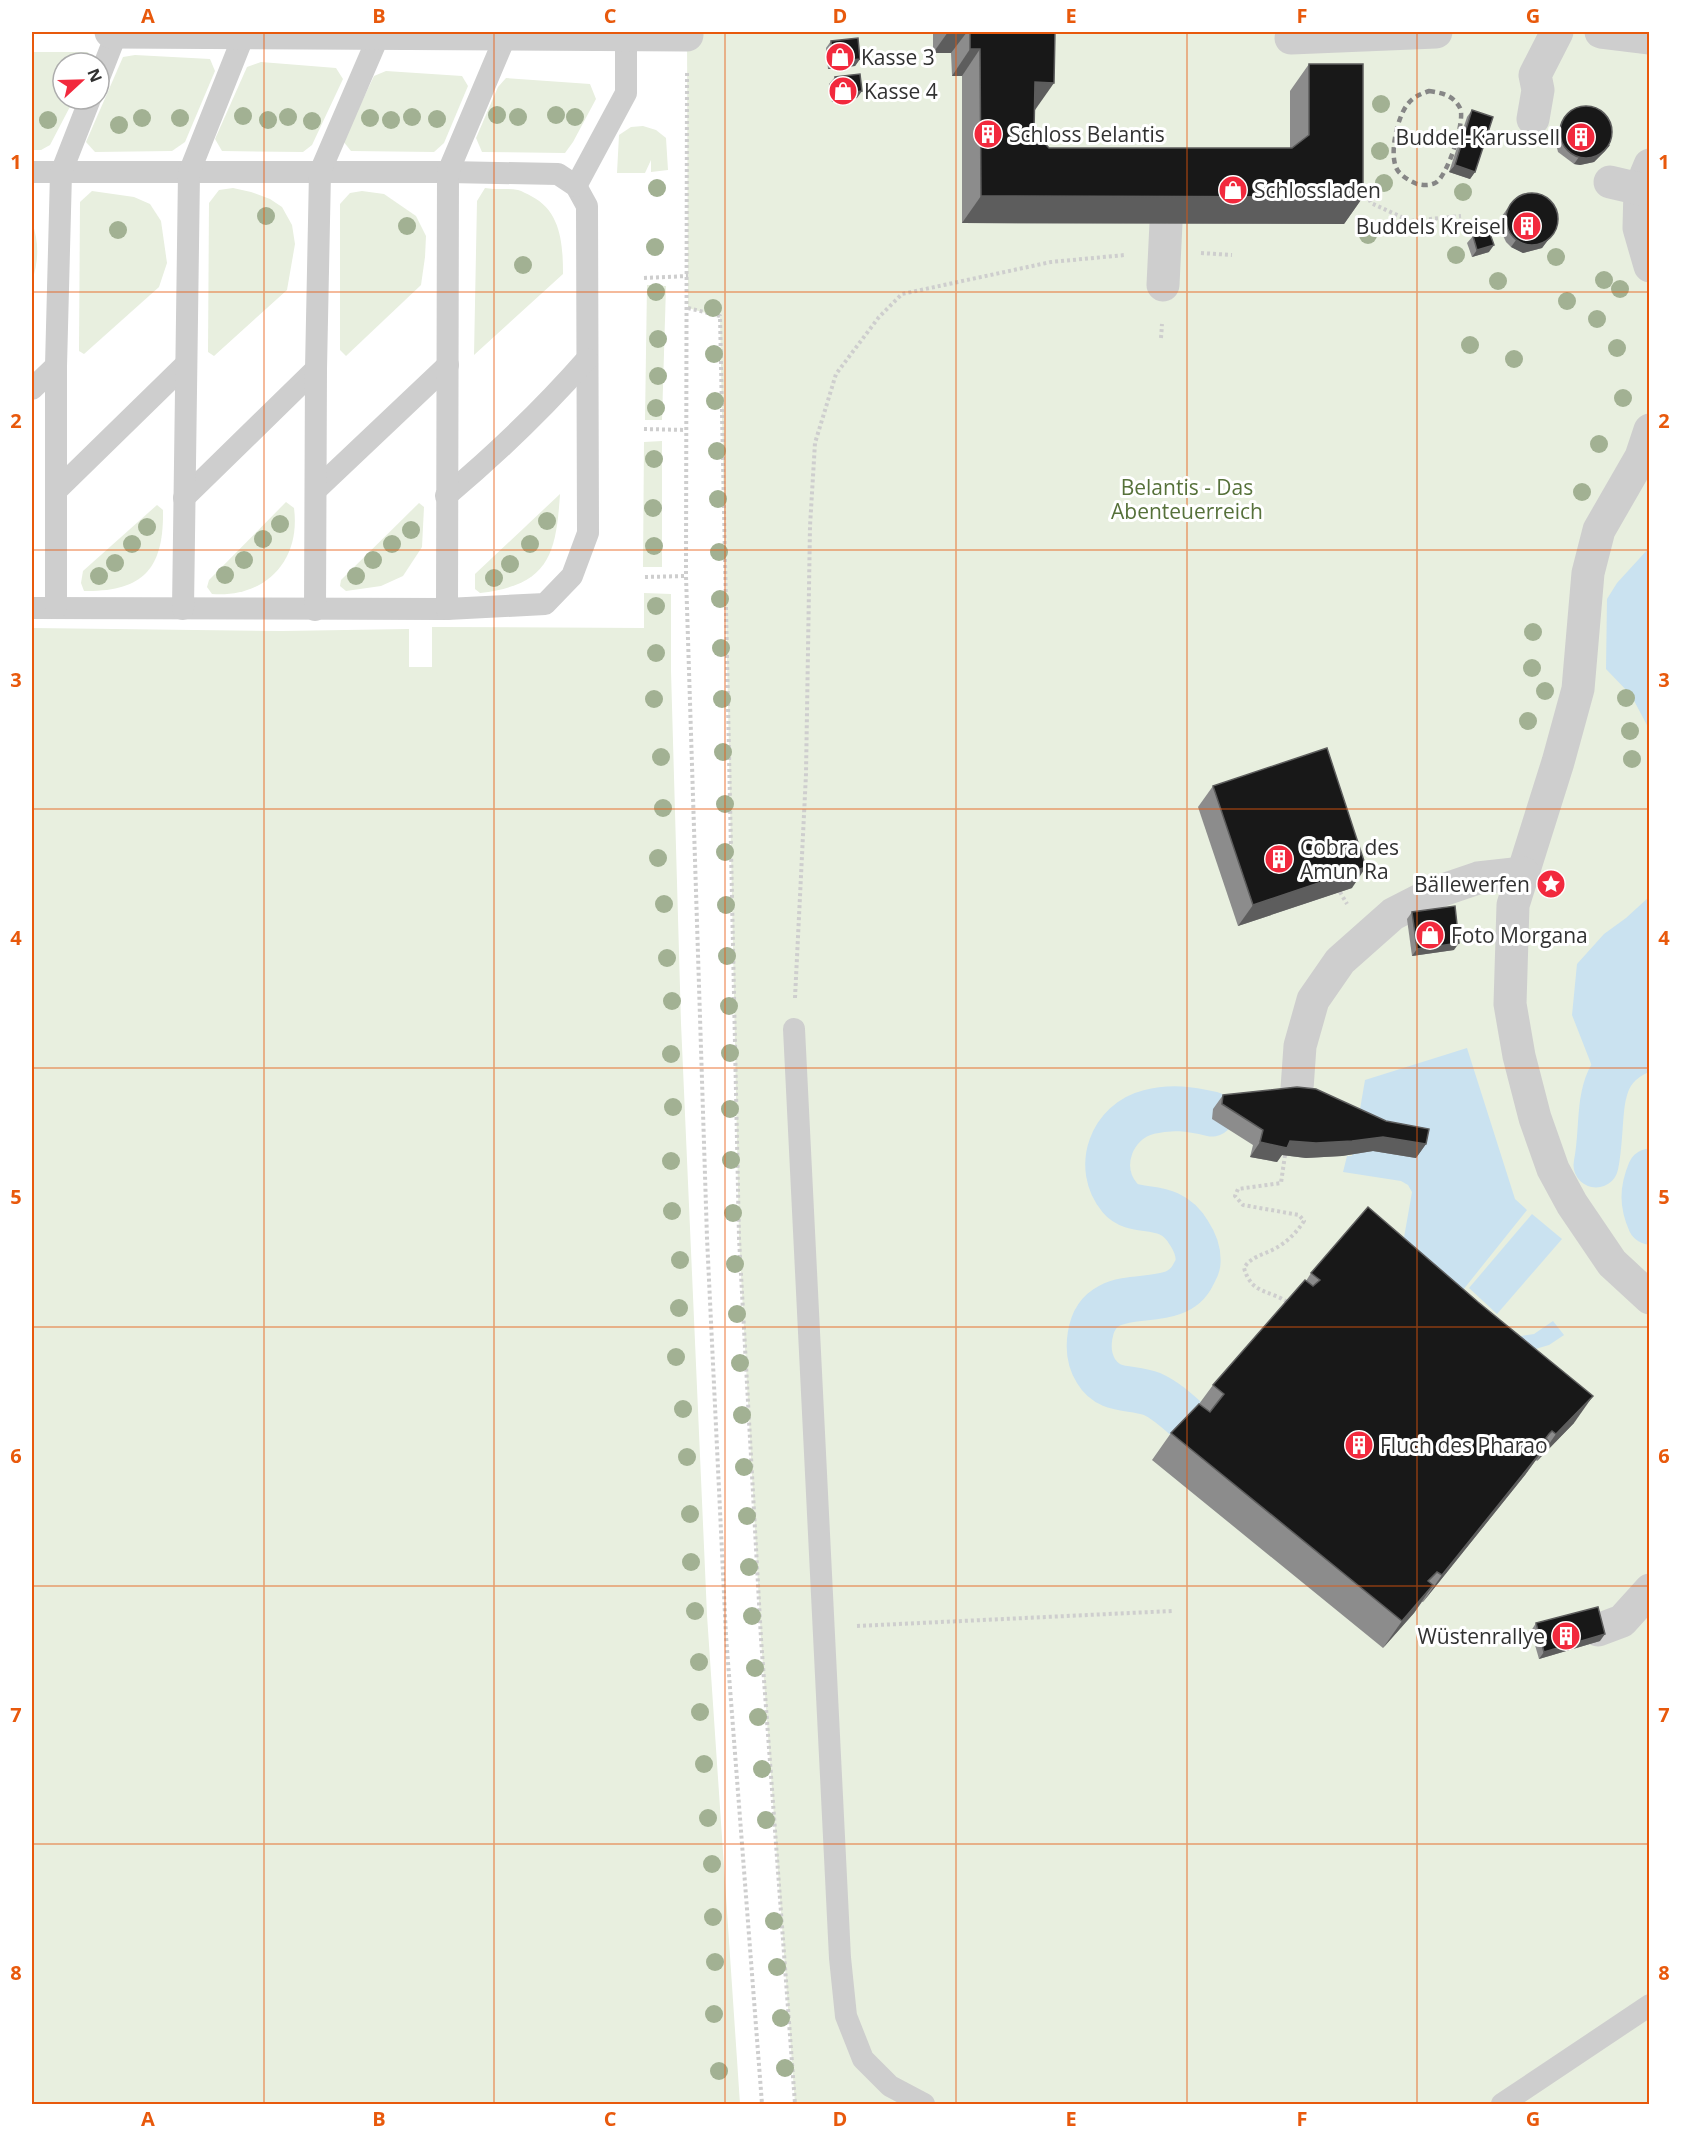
<svg xmlns="http://www.w3.org/2000/svg" width="1681" height="2136" font-family="'Open Sans',sans-serif">
<rect width="100%" height="100%" fill="#fff"/>
<g fill="#e8efdf">
<path d="M687,32h962v2072h-854l-34,-465 -22,-401 -19,-921 -32,-9z"/>
<path d="M32,52h56l4,11h-29v36h11l-24,46 -9,5h-9z"/>
<path d="M135,55l75,4 5,12 -30,71 -13,9 -77,1 -9,-10 37,-85z"/>
<path d="M261,62l75,6 7,11 -31,66 -9,7 -81,-1 -7,-12 32,-72z"/>
<path d="M386,71l76,5 6,10 -24,57 -10,9 -83,-1 -8,-10 31,-65z"/>
<path d="M506,78l84,6 6,15 -23,43 -8,11 -83,-1 -6,-14 22,-51z"/>
<path d="M643,126l13,4 10,8 2,32 -17,2v-12l-6,13h-28l2,-38 12,-8z"/>
<path d="M233,188l18,4 19,7 12,8 10,18 3,19 -8,46 -73,66 -6,-4 1,-149 10,-13z"/>
<path d="M485,188c11,2 23,0 33,2 4,1 9,4 13,6 30,15 32,48 32,78l-89,81 3,-154z"/>
<path d="M92,191l42,6 16,7 11,17 6,42 -8,24 -75,67 -5,-3 1,-149z"/>
<path d="M362,191l22,3 32,22 10,20 -1,21 -4,28 -75,71 -6,-6v-146l10,-11z"/>
<path d="M32,222c7,20 7,38 0,59z"/>
<path d="M647,285l19,1 -4,134h-17z"/>
<path d="M662,441v126h-19l1,-125z"/>
<path d="M560,494c-4,62 -12,91 -80,99l-5,-4v-15z"/>
<path d="M286,502l8,6c7,53 -29,90 -82,86l-5,-7 2,-7z"/>
<path d="M419,503l5,4 -2,40 -19,29 -22,10 -35,5 -6,-5 1,-6z"/>
<path d="M157,505l6,5c1,58 -19,82 -79,81l-3,-8 2,-12z"/>
<path d="M644,593l27,1v77l10,352 26,592 33,489h-708v-1476l250,3 127,-2v38h23v-40l212,1z"/>
</g>
<g fill="#cae2f0">
<path d="M1649,548v181l-18,-34 -25,-26 1,-70 10,-16z"/>
<path d="M1649,897v143c-25,4 -39,18 -52,39l-25,-64 5,-51 27,-30 22,-16z"/>
<path d="M1467,1048l48,151 12,11 -64,80 37,31 9,12 12,3 13,-2 19,-13 11,14 -15,10 -17,5 -133,-84 13,-74 -4,-7 -7,-4 -58,-9 4,-16h5l13,-76z"/>
<path d="M1532,1214l30,25 -65,75 -28,-26z"/>
</g>
<g fill="none" stroke-linecap="round" stroke-linejoin="round">
<g stroke="#cae2f0" stroke-width="45">
<path d="M1596,1165c10,-48 -7,-100 54,-117"/>
<path d="M1650,1171c-8,19 -8,33 0,51"/>
<path d="M1199,1430c-15,-12 -29,-28 -47,-36 -21,-8 -43,-1 -56,-23 -7,-11 -8,-22 -6,-35 9,-60 83,-19 103,-61 2,-4 5,-8 5,-12 1,-12 -3,-21 -9,-30 -20,-35 -53,-16 -69,-35 -26,-31 -8,-77 29,-86 23,-6 41,-3 63,2"/>
</g>
<g stroke="#cecece" stroke-width="4" stroke-dasharray="3 3" stroke-linecap="butt">
<path d="M687,73l-1,503 21,662 19,398 36,468"/>
<path d="M1362,183l9,20 39,18 51,-5"/>
<path d="M1201,253l31,2"/>
<path d="M644,278l44,-2"/>
<path d="M688,308l32,8 19,922 22,401 34,465"/>
<path d="M1161,338l1,-14"/>
<path d="M644,429l42,1"/>
<path d="M645,577l41,-1"/>
<path d="M1340,892l7,12"/>
<path d="M795,998l11,-224 4,-248 5,-83 21,-69 43,-57 23,-23 149,-32 74,-7"/>
<path d="M1285,1155l-4,28 -43,6 -3,7 8,9 56,10 5,6c-7,11 -17,21 -28,27 -12,7 -25,8 -32,20 8,28 27,21 46,36"/>
<path d="M857,1626l315,-15"/>
</g>
<g stroke="#cecece" stroke-width="22">
<path d="M99,78l18,-46"/>
<path d="M32,172h416l110,2 18,12 11,20 1,327 -16,43 -27,28 -98,5 -415,-1"/>
<path d="M576,186l50,-93v-61"/>
<path d="M32,389l24,-23"/>
<path d="M317,489l131,-124"/>
<path d="M56,491l130,-127"/>
<path d="M446,496c50,-42 98,-88 141,-137"/>
<path d="M184,498l132,-129"/>
<path d="M56,608v-242l5,-193 29,-74"/>
<path d="M183,609l6,-436 56,-141"/>
<path d="M447,609l1,-437 58,-137 -1,-3"/>
<path d="M315,610l1,-241 4,-197 59,-137 -2,-3"/>
<path d="M794,1029l46,929 6,58 17,43 27,27 34,18"/>
<path d="M1502,2104l148,-99"/>
</g>
<g stroke="#cecece" stroke-width="33">
<path d="M111,32l576,3"/>
<path d="M1601,32l49,6"/>
<path d="M1291,38l145,-6"/>
<path d="M1533,119l5,-29 -3,-15 22,-43"/>
<path d="M1650,165l-10,24 -1,39 11,38"/>
<path d="M1610,182l30,7"/>
<path d="M1163,285l3,-62"/>
<path d="M1650,430l-9,27 -42,73 -11,43 -10,116 -20,73 -45,143 -3,99 9,52 16,62 18,51 19,35 40,59 38,35"/>
<path d="M1296,1103l4,-57 13,-46 27,-39 53,-47 41,-21 44,-15 45,-5"/>
<path d="M1598,1630l24,-9 28,-31"/>
</g>
<path stroke="#868686" stroke-width="4.5" stroke-dasharray="6 4.5" stroke-linecap="butt" d="M1429,91c13,2 24,4 31,17 6,12 -13,70 -25,75 -6,3 -13,2 -18,1 -7,-3 -14,-7 -19,-13 -10,-14 -1,-53 9,-66 6,-8 13,-11 22,-14z"/>
</g>
<g fill="#a2b193">
<circle cx="1381" cy="104" r="9"/>
<circle cx="497" cy="115" r="9"/>
<circle cx="556" cy="115" r="9"/>
<circle cx="243" cy="116" r="9"/>
<circle cx="288" cy="117" r="9"/>
<circle cx="412" cy="117" r="9"/>
<circle cx="518" cy="117" r="9"/>
<circle cx="575" cy="117" r="9"/>
<circle cx="142" cy="118" r="9"/>
<circle cx="180" cy="118" r="9"/>
<circle cx="370" cy="118" r="9"/>
<circle cx="437" cy="119" r="9"/>
<circle cx="48" cy="120" r="9"/>
<circle cx="268" cy="120" r="9"/>
<circle cx="391" cy="120" r="9"/>
<circle cx="312" cy="121" r="9"/>
<circle cx="119" cy="125" r="9"/>
<circle cx="1380" cy="151" r="9"/>
<circle cx="1384" cy="183" r="9"/>
<circle cx="657" cy="188" r="9"/>
<circle cx="1463" cy="192" r="9"/>
<circle cx="266" cy="216" r="9"/>
<circle cx="407" cy="226" r="9"/>
<circle cx="118" cy="230" r="9"/>
<circle cx="1368" cy="235" r="9"/>
<circle cx="655" cy="247" r="9"/>
<circle cx="1456" cy="255" r="9"/>
<circle cx="1556" cy="257" r="9"/>
<circle cx="523" cy="265" r="9"/>
<circle cx="1604" cy="280" r="9"/>
<circle cx="1498" cy="281" r="9"/>
<circle cx="1620" cy="289" r="9"/>
<circle cx="656" cy="292" r="9"/>
<circle cx="1567" cy="301" r="9"/>
<circle cx="713" cy="308" r="9"/>
<circle cx="1597" cy="319" r="9"/>
<circle cx="658" cy="339" r="9"/>
<circle cx="1470" cy="345" r="9"/>
<circle cx="1617" cy="348" r="9"/>
<circle cx="714" cy="354" r="9"/>
<circle cx="1514" cy="359" r="9"/>
<circle cx="658" cy="376" r="9"/>
<circle cx="1623" cy="398" r="9"/>
<circle cx="715" cy="401" r="9"/>
<circle cx="656" cy="408" r="9"/>
<circle cx="1599" cy="444" r="9"/>
<circle cx="717" cy="451" r="9"/>
<circle cx="654" cy="459" r="9"/>
<circle cx="1582" cy="492" r="9"/>
<circle cx="718" cy="499" r="9"/>
<circle cx="653" cy="508" r="9"/>
<circle cx="547" cy="521" r="9"/>
<circle cx="280" cy="524" r="9"/>
<circle cx="147" cy="527" r="9"/>
<circle cx="411" cy="530" r="9"/>
<circle cx="263" cy="539" r="9"/>
<circle cx="132" cy="544" r="9"/>
<circle cx="392" cy="544" r="9"/>
<circle cx="530" cy="544" r="9"/>
<circle cx="654" cy="546" r="9"/>
<circle cx="719" cy="552" r="9"/>
<circle cx="244" cy="560" r="9"/>
<circle cx="373" cy="560" r="9"/>
<circle cx="115" cy="563" r="9"/>
<circle cx="510" cy="564" r="9"/>
<circle cx="225" cy="575" r="9"/>
<circle cx="99" cy="576" r="9"/>
<circle cx="356" cy="576" r="9"/>
<circle cx="494" cy="578" r="9"/>
<circle cx="720" cy="599" r="9"/>
<circle cx="656" cy="606" r="9"/>
<circle cx="1533" cy="632" r="9"/>
<circle cx="721" cy="648" r="9"/>
<circle cx="656" cy="653" r="9"/>
<circle cx="1532" cy="668" r="9"/>
<circle cx="1545" cy="691" r="9"/>
<circle cx="1626" cy="698" r="9"/>
<circle cx="654" cy="699" r="9"/>
<circle cx="722" cy="699" r="9"/>
<circle cx="1528" cy="721" r="9"/>
<circle cx="1630" cy="731" r="9"/>
<circle cx="723" cy="752" r="9"/>
<circle cx="661" cy="757" r="9"/>
<circle cx="1632" cy="759" r="9"/>
<circle cx="725" cy="804" r="9"/>
<circle cx="663" cy="808" r="9"/>
<circle cx="725" cy="852" r="9"/>
<circle cx="658" cy="858" r="9"/>
<circle cx="664" cy="904" r="9"/>
<circle cx="726" cy="905" r="9"/>
<circle cx="727" cy="956" r="9"/>
<circle cx="667" cy="958" r="9"/>
<circle cx="672" cy="1001" r="9"/>
<circle cx="729" cy="1006" r="9"/>
<circle cx="730" cy="1053" r="9"/>
<circle cx="671" cy="1054" r="9"/>
<circle cx="673" cy="1107" r="9"/>
<circle cx="730" cy="1109" r="9"/>
<circle cx="731" cy="1160" r="9"/>
<circle cx="671" cy="1161" r="9"/>
<circle cx="672" cy="1211" r="9"/>
<circle cx="733" cy="1213" r="9"/>
<circle cx="680" cy="1260" r="9"/>
<circle cx="735" cy="1264" r="9"/>
<circle cx="679" cy="1308" r="9"/>
<circle cx="737" cy="1314" r="9"/>
<circle cx="676" cy="1357" r="9"/>
<circle cx="740" cy="1363" r="9"/>
<circle cx="683" cy="1409" r="9"/>
<circle cx="742" cy="1415" r="9"/>
<circle cx="687" cy="1457" r="9"/>
<circle cx="744" cy="1467" r="9"/>
<circle cx="690" cy="1514" r="9"/>
<circle cx="747" cy="1516" r="9"/>
<circle cx="691" cy="1562" r="9"/>
<circle cx="749" cy="1567" r="9"/>
<circle cx="695" cy="1611" r="9"/>
<circle cx="752" cy="1616" r="9"/>
<circle cx="699" cy="1662" r="9"/>
<circle cx="755" cy="1668" r="9"/>
<circle cx="700" cy="1712" r="9"/>
<circle cx="758" cy="1717" r="9"/>
<circle cx="704" cy="1764" r="9"/>
<circle cx="762" cy="1769" r="9"/>
<circle cx="708" cy="1818" r="9"/>
<circle cx="766" cy="1820" r="9"/>
<circle cx="712" cy="1864" r="9"/>
<circle cx="713" cy="1917" r="9"/>
<circle cx="774" cy="1921" r="9"/>
<circle cx="715" cy="1962" r="9"/>
<circle cx="777" cy="1967" r="9"/>
<circle cx="714" cy="2014" r="9"/>
<circle cx="781" cy="2018" r="9"/>
<circle cx="785" cy="2068" r="9"/>
<circle cx="719" cy="2071" r="9"/>
</g>
<g fill="#8c8c8c">
<path d="M933,32h122l-20,78h-1v22l15,16h241v-57l19,-27 54,133 -19,27 -382,-1v-147h-10l-1,-23h-18z"/>
<path d="M831,41l29,18 -5,7 -27,3 -2,-21z"/>
<path d="M835,77l22,21 -25,4 -3,-18z"/>
<path d="M1472,110l3,62 -5,7 -21,-7 18,-55z"/>
<path d="M1566,115l44,30 -6,7 -10,10 -14,3 -6,-1 -16,-12 -3,-12 2,-9z"/>
<path d="M1507,209l50,19 -15,20 -19,5 -12,-6 -5,-5 -5,-11 1,-15z"/>
<path d="M1473,236l16,16 -17,5 -5,-14z"/>
<path d="M1213,786l139,102 -114,38 -40,-119z"/>
<path d="M1412,912l42,38 -42,6 -5,-37z"/>
<path d="M1223,1095l203,49 -10,14 -43,-7 -31,5 -36,2 -24,-3 -5,7 -27,-5 3,-12 -41,-26 1,-10z"/>
<path d="M1311,1273l263,150 -37,38 -1,-1 -11,15 -102,127h-1l-8,11 -31,35 -231,-188 19,-27 28,-29 14,-19 93,-104z"/>
<path d="M1536,1623l64,18 -61,18 -8,-28z"/>
</g>
<g fill="#5d5d5d">
<path d="M948,32h19l-16,21h-18z"/>
<path d="M970,49h10l-18,27h-10z"/>
<path d="M860,59l-5,7 -27,3 5,-7z"/>
<path d="M1035,82l19,1 -19,27 -19,-1z"/>
<path d="M862,91l-5,7 -25,4 5,-8z"/>
<path d="M1610,145l-6,7 -10,10 -14,3 -6,-1 5,-7z"/>
<path d="M1455,165l20,7 -5,7 -21,-7z"/>
<path d="M981,196l382,1 -19,27 -382,-1z"/>
<path d="M1557,228l-15,20 -19,5 -12,-6 5,-7z"/>
<path d="M1494,245l-5,7 -17,5 5,-7z"/>
<path d="M1366,867l-14,21 -114,38 15,-21z"/>
<path d="M1459,943l-5,7 -42,6 5,-7z"/>
<path d="M1383,1137l43,7 -10,14 -43,-7 -31,5 -36,2 -24,-3 -5,7 -27,-5 10,-15z"/>
<path d="M1593,1396l-19,27 -37,38 19,-27z"/>
<path d="M1549,1442l-24,33 -102,127 19,-27z"/>
<path d="M1433,1585l-19,28 -31,35 19,-27z"/>
<path d="M1605,1634l-5,7 -61,18 5,-7z"/>
</g>
<g fill="#181818" stroke="#5d5d5d" stroke-width="1.5">
<path d="M970,32h85l-1,51 -19,-1 -1,50 15,16h243l17,-13v-71h54v133l-382,-1 -1,-147h-10z"/>
<path d="M858,38l2,21 -27,3 -2,-21z"/>
<path d="M860,74l2,17 -25,3 -2,-17z"/>
<circle cx="1586" cy="132" r="26"/>
<path d="M1472,110l21,7 -18,55 -20,-7z"/>
<circle cx="1532" cy="219" r="26"/>
<path d="M1489,231l5,14 -17,5 -4,-14z"/>
<path d="M1327,748l39,119 -113,38 -40,-119z"/>
<path d="M1455,906l4,37 -42,6 -5,-37z"/>
<path d="M1297,1087l19,2 70,32 43,8 -3,15 -43,-7 -31,4 -36,2 -26,-2 -3,7 -27,-6 3,-12 -41,-26 1,-9z"/>
<path d="M1368,1207l110,95 115,94 -37,38 -4,-3 -3,3 -3,4 3,4 -5,6 -102,127 -5,-3 -9,9 5,4 -31,36 -231,-188 28,-29 11,8 14,-18 -11,-9 92,-105 8,6 7,-6 -9,-7z"/>
<path d="M1598,1607l7,27 -61,18 -8,-29z"/>
</g>
<path fill="none" stroke="#e8590c" stroke-width="1.5" stroke-opacity="0.55" d="M264,32v2072M494,32v2072M725,32v2072M956,32v2072M1187,32v2072M1417,32v2072M32,292h1618M32,550h1618M32,809h1618M32,1068h1618M32,1327h1618M32,1586h1618M32,1844h1618"/>
<defs>
<g id="shop-disc" transform="scale(1.5)"><circle r="9.5" fill="#f2293d" stroke="#fff"/><path d="M-5-2.5h2.3a2.7 3.5 0 0 1 5.4 0H5L5.5 6h-11ZM-1.5-2.5h3a1.5 2.3 0 0 0-3 0Z" fill="#fff"/></g>
<g id="building-disc" transform="scale(1.5)"><circle r="9.5" fill="#f2293d" stroke="#fff"/><path d="M-4-6H4V6H1V3H-1V6H-4ZM-2.5-4.3h1.7v1.8h-1.7ZM.8-4.3h1.7v1.8H.8ZM-2.5-1h1.7V.8h-1.7ZM.8-1h1.7V.8H.8Z" fill="#fff"/></g>
<g id="sight-disc" transform="scale(1.5)"><circle r="9.5" fill="#f2293d" stroke="#fff"/><path d="M0-6L1.8-2.2L6-1.7L2.9 1.2L3.7 5.4L0 3.3L-3.7 5.4L-2.9 1.2L-6-1.7L-1.8-2.2Z" fill="#fff"/></g>
</defs>
<g fill-rule="evenodd">
<use href="#shop-disc" x="840" y="57"/>
<use href="#shop-disc" x="843" y="91"/>
<use href="#building-disc" x="988" y="134"/>
<use href="#building-disc" x="1581" y="137"/>
<use href="#shop-disc" x="1233" y="190"/>
<use href="#building-disc" x="1527" y="226"/>
<use href="#building-disc" x="1279" y="859"/>
<use href="#sight-disc" x="1551" y="884"/>
<use href="#shop-disc" x="1430" y="935"/>
<use href="#building-disc" x="1359" y="1445"/>
<use href="#building-disc" x="1566" y="1636"/>
</g>
<g text-anchor="middle" dominant-baseline="central" stroke-width="6" stroke-linejoin="round" paint-order="stroke">
<g font-size="21" fill="#313131" stroke="#fff" text-anchor="start">
<text x="861" y="57">Kasse 3</text>
<text x="864" y="91">Kasse 4</text>
<text x="1009" y="134">Schloss Belantis</text>
<text x="1560" y="137" text-anchor="end">Buddel-Karussell</text>
<text x="1254" y="190">Schlossladen</text>
<text x="1506" y="226" text-anchor="end">Buddels Kreisel</text>
<text x="1300" y="847">Cobra des<tspan x="1300" dy="24">Amun Ra</tspan></text>
<text x="1530" y="884" text-anchor="end">Bällewerfen</text>
<text x="1451" y="935">Foto Morgana</text>
<text x="1380" y="1445">Fluch des Pharao</text>
<text x="1545" y="1636" text-anchor="end">Wüstenrallye</text>
</g>
<g font-size="21" fill="#56713a" stroke="#fff">
<text x="1187" y="487">Belantis - Das<tspan x="1187" dy="24">Abenteuerreich</tspan></text>
</g>
</g>
<rect width="1681" height="2136" fill="none" stroke="#ffffff" stroke-width="66"/>
<g transform="translate(81 81) rotate(68)"><circle r="28" fill="#ffffff" stroke="#adadad" stroke-width="1.5"/>
<path d="M0-4.5L10 22L0 15L-10 22Z" fill="#f2293d"/>
<text y="-9" font-size="16" font-weight="bold" text-anchor="middle" fill="#313131">N</text>
</g>
<rect x="33" y="33" width="1615" height="2070" fill="none" stroke="#e8590c" stroke-width="2"/>
<g font-size="20" text-anchor="middle" font-weight="bold" fill="#e8590c">
<text x="148" y="23">A</text>
<text x="379" y="23">B</text>
<text x="610" y="23">C</text>
<text x="840" y="23">D</text>
<text x="1071" y="23">E</text>
<text x="1302" y="23">F</text>
<text x="1533" y="23">G</text>
<text x="16" y="169">1</text>
<text x="1664" y="169">1</text>
<text x="16" y="428">2</text>
<text x="1664" y="428">2</text>
<text x="16" y="687">3</text>
<text x="1664" y="687">3</text>
<text x="16" y="945">4</text>
<text x="1664" y="945">4</text>
<text x="16" y="1204">5</text>
<text x="1664" y="1204">5</text>
<text x="16" y="1463">6</text>
<text x="1664" y="1463">6</text>
<text x="16" y="1722">7</text>
<text x="1664" y="1722">7</text>
<text x="16" y="1980">8</text>
<text x="1664" y="1980">8</text>
<text x="148" y="2126">A</text>
<text x="379" y="2126">B</text>
<text x="610" y="2126">C</text>
<text x="840" y="2126">D</text>
<text x="1071" y="2126">E</text>
<text x="1302" y="2126">F</text>
<text x="1533" y="2126">G</text>
</g>
</svg>
